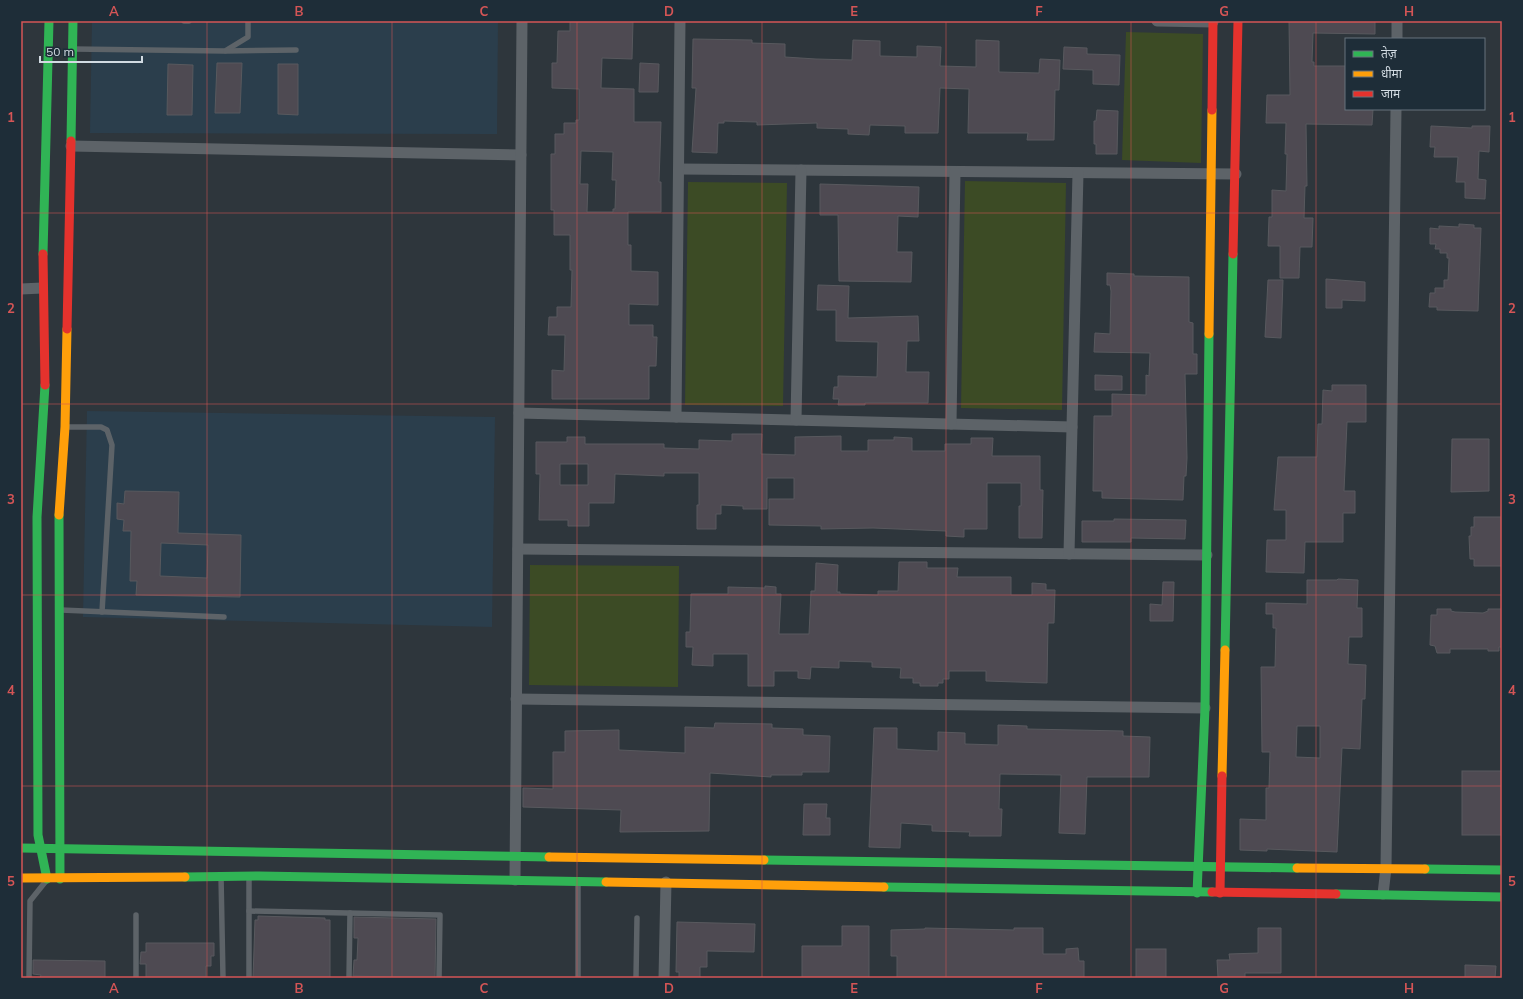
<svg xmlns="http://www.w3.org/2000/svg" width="1523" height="999" font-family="Mulish,'Noto Sans Devanagari',sans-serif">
<rect width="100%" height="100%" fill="#2e363c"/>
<g fill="#2b3e4c">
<path d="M92,21h406l-1,113 -407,-1z"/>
<path d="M87,411l408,6 -3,210 -409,-10z"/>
</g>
<g fill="#3c4b25">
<path d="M1126,32l77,2 -2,129 -79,-3z"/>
<path d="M965,181l101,2 -4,227 -101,-2z"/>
<path d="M688,182l99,1 -4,223 -98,-1z"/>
<path d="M530,565l149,1 -1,121 -149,-2z"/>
</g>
<g fill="#4e4a52" stroke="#58595e" fill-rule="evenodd">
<path d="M570,21h63l-1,38 -30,-1 -1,30 33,1v33h27l-2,60h2v30h-33v33h3v26l27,1v33l-29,-1v21h24v12h4l-1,29h-7v33h-97v-29l12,1 1,-36h-17l1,-18h8v-10h14l1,-37h-2v-35h-16v-25h-3v-56h4v-20h9v-11h12v-3h3v-31l-27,-1v-25h5l1,-32h12zM581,151l32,1 -1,28h4l-1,29h-2v3h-26l1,-28h-8z"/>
<path d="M1289,21h86v13l-62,-1 -1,29h2v4h32v43h27l-1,16 -66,-1 1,62h-2l-1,32h9l-1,29h-12l-1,31h-19v-32h-12l1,-29h3v-27l14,1 1,-37h-2l1,-31h-20l1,-28h23z"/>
<path d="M693,39l59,1v3l33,1v13l31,2 36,1 1,-20 27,1v15l37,1v-11l24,1 -1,19 36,1v-27l23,1v31l40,1 1,-14 20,1 -1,30h-4l-1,50h-27l1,-7h-60l1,-44 -29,-1 -2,45h-33v-7l-35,-1 -1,10 -21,-1v-5l-31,-1v-5l-60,2v-3l-33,-1v2h-6l-1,30 -25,-1 4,-64h-4z"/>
<path d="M1064,47l23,1v6l33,1 -1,30 -26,-1v-14l-30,-1z"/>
<path d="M217,63h25l-2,50h-25z"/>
<path d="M640,63l19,1 -1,28h-19z"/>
<path d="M168,64l25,1 -1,50h-25z"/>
<path d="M278,64h20v51l-20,-1z"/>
<path d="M1097,110l21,1 -1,43h-21v-10h-2v-23h2z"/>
<path d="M1431,126l41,2v-2h18l-1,26 -10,-1 -1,28 8,1 -1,19 -20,-1v-16h-9l2,-25h-24l1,-10h-5z"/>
<path d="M820,184l99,3 -1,30 -20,-1 -1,36h15l-1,30 -72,-1 -1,-66h-18z"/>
<path d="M1459,224l15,1v3h7l-3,83 -41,-1v-3h-8l1,-14h5v-5h9v-8h4l1,-22h-2v-5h-7v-4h-5l1,-5h-6v-16l9,1v-3l20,1z"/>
<path d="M1107,273l27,1v2l55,1v45l4,1v31h4v20h-12l2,84 -1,18h-2l-1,24 -81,-2v-7h-9l1,-75h18v-22l34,1v-20l3,1 1,-23 -56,-1 1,-19 15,1 1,-43 -1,-6h-3z"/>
<path d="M1326,279l39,3v19l-23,-1v8h-16z"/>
<path d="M1268,280h15l-2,58 -16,-1z"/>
<path d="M818,285l31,1 -1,32 70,-2 1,25h-12l-1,31h23l-1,31h-63v2h-27l1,-6h-6l1,-12h4v-11l39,1 1,-35 -42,-1v-31h-19z"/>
<path d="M1095,375l27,1v14h-27z"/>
<path d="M1332,385h34v37h-19l-3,69h11v22h-12v29h-38l-1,31 -38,-1 1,-32h19v-30h-12l4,-53h39l1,-33h4l1,-34 9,1z"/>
<path d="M732,434h30l-1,20 34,1v-18l46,-1v15h27v-11h26v-3l18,1v13h33v-7h26v-6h22l-1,18h48v34h3l-1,48h-23v-32h2v-23h-34v46h-23v8l-18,-1v-5l-73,-3 -52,1v-3l-52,-1v-26h25v-21h-27v31h-24v-3l-22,-1v9h-5v15h-19v-24h2v-32h-35v3l-49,-2 -1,29h-25v23h-21v-6h-29l1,-46h-4v-32h31v-5h18v7h79v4l35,1v-9l33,1zM560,464h28v21h-28z"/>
<path d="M1452,439h37v52l-38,1z"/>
<path d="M125,491l54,1 -1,41 63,2 -1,62 -104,-2 1,-14h-7l1,-50h-8l1,-11 -7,-1v-16l7,1zM161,543l47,2 -1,33 -47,-2z"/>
<path d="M1474,517h27l1,49h-28v-7h-4l-1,-23h2v-9h3z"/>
<path d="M1114,519l72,1 -1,19 -54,-1v4h-49v-21h32z"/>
<path d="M899,562h28v6h31l-1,9h54v18h21v-12l14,1v6h9l-1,33h-6l-1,60 -61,-2v-10h-37v8h-6v4h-5v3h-18v-3h-7v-5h-13l1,-10 -29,-1v-5l-33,-1v7l-28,-1 -1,12 -12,-1v-7h-24v15h-26v-32h-35v12l-21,-1 1,-18h-7v-15h4l1,-38h37v-7l37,1v-2l11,1v7h5l-2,40h30l2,-43h4l1,-28 22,2 -1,27h3v2l38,1v-4h20z"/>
<path d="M1338,579l20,1 -1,28h5v29h-13l-1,27 18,1 -1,34h-3l-2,50 -18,-1 -5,104 -70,-3v2l-27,-1v-31l26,1v-32h3l1,-36h-8l-1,-85h14l1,-39h-3v-14h-7v-11l41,1v-24h30zM1297,726h23v32l-24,-1z"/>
<path d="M1163,582h11l-1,39h-23v-17l12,1z"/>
<path d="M1437,609h14v2l4,1 28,1 5,-2v-2h14v38h-3v4h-11v-2h-38v4h-13l-2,-7 -5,-1 1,-30h6z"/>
<path d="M715,723l57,1v4l31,1v6l27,1 -1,36h-27v3h-31v2l-61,-4 -1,58 -89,1 1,-22 -98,-3v-19l30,1v-37h12v-21l54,-1v20l66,3v-26l29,1z"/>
<path d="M998,725l29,1v3l96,2v5l27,1 -1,40h-62l-2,57 -26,-1 2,-58 -61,-1 -1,35h3l-1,27h-32l1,-4 -38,-1v-6l-31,-2 -1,25 -31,-1 5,-119h23v21l41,2v-19l27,1v11l33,1z"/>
<rect x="1462" y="771" width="40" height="64"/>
<path d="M804,804h23l-1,14h4v17h-27z"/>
<path d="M258,916l67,2v2h5v58h-77l2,-58h3z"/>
<path d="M354,917l82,2 -1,59 -82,-2 1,-16h3l1,-22h-4z"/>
<path d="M677,922l78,2 -1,28 -47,-1v16h-7v11h-21v-6h-3z"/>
<path d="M842,926h27v52h-67v-32h40z"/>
<path d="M925,928l89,2v-2h29v26h23v-5l12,-1 1,13h5v17h-187v-22h-6v-26l34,-1z"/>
<path d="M1258,928h23v45h-36v5h-27l-1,-18h13l-1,-6 29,-1z"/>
<path d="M146,943h68v13h-3v10h-5v12h-60v-14h-6l1,-12h5z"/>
<rect x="1136" y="949" width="30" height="29"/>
<path d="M33,960l72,1v17h-65l1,-3 -8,-1z"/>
<path d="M1465,965l31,1 -1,12h-30z"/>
</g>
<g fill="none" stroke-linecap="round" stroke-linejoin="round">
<g stroke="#5d6368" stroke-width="5.5">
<path d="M184,21h5"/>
<path d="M73,49l152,2 23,-14v-16"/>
<path d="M226,51l70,-1"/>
<path d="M66,427h35l6,3 5,15 -10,167"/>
<path d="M61,610l163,7"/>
<path d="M221,876l2,102"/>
<path d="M249,876v102"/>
<path d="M578,883v95"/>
<path d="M249,911l191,4 -1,63"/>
<path d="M29,978l1,-77 16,-20"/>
<path d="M136,978v-63"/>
<path d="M349,978l1,-65"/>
<path d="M636,978l1,-60"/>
</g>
<g stroke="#5d6368" stroke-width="11">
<path d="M1157,21l56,1"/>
<path d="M1397,39v-18"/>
<path d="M71,146l450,9"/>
<path d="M679,169l557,5"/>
<path d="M21,289l21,-1"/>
<path d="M519,413l553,14"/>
<path d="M676,417l4,-396"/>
<path d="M796,420l5,-250"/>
<path d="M951,424l4,-252"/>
<path d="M518,549l689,6"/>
<path d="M1069,554l9,-381"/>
<path d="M516,699l689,9"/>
<path d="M515,880l7,-859"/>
<path d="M1383,894l3,-26 10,-759"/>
<path d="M664,978l2,-96"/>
</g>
<g stroke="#30b455" stroke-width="9">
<path d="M71,141l2,-120"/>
<path d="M43,254l6,-233"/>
<path d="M45,385l-8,132 1,318 9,44"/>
<path d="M59,515l1,364"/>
<path d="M1225,650l8,-396"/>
<path d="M21,848l528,9"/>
<path d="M764,860l533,8"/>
<path d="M1425,869l77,1"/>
<path d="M185,877l74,-1 347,6"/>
<path d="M884,887l328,5"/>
<path d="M1197,893l8,-185 4,-374"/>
<path d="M1336,894l166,3"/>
</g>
<g stroke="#ff9f0a" stroke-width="9">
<path d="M1209,334l3,-224"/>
<path d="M59,515l6,-88 2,-98"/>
<path d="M1222,776l3,-126"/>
<path d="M549,857l215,3"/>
<path d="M1297,868l128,1"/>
<path d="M21,878l164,-1"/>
<path d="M606,882l278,5"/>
</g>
<g stroke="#e5322d" stroke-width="9">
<path d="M1212,110l1,-89"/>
<path d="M43,254l2,131"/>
<path d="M1233,254l5,-233"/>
<path d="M67,329l4,-188"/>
<path d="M1212,892l124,2"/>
<path d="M1220,893l2,-117"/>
</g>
</g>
<path fill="none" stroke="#d55556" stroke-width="1" stroke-opacity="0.55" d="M207,21v957M392,21v957M577,21v957M762,21v957M946,21v957M1131,21v957M1316,21v957M21,213h1481M21,404h1481M21,595h1481M21,786h1481"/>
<rect width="1523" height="999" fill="none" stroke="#1e2d38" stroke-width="44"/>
<rect x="1345" y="38" width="140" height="72" fill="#1e2d38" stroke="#66737c"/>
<rect x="1353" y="51" width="20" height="6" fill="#30b455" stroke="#66737c"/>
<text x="1381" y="58" font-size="12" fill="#d2dbe2">तेज़</text>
<rect x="1353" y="71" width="20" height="6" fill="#ff9f0a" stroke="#66737c"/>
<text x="1381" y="78" font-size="12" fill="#d2dbe2">धीमा</text>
<rect x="1353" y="91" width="20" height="6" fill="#e5322d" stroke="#66737c"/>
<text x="1381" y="98" font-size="12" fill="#d2dbe2">जाम</text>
<path d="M40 56v6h102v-6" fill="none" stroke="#d2dbe2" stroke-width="2"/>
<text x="46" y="56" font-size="12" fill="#d2dbe2" stroke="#1e2d38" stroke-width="3" paint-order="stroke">50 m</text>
<rect x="22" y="22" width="1479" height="955" fill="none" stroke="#d55556" stroke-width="1.5"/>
<g font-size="13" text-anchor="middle" font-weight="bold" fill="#d55556">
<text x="114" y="16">A</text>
<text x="299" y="16">B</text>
<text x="484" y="16">C</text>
<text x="669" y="16">D</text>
<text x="854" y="16">E</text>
<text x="1039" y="16">F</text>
<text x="1224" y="16">G</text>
<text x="1409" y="16">H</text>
<text x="11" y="122">1</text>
<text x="1512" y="122">1</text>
<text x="11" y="313">2</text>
<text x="1512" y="313">2</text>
<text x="11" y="504">3</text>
<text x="1512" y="504">3</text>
<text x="11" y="695">4</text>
<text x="1512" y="695">4</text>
<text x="11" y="886">5</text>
<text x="1512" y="886">5</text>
<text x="114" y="993">A</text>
<text x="299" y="993">B</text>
<text x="484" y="993">C</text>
<text x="669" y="993">D</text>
<text x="854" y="993">E</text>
<text x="1039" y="993">F</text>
<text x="1224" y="993">G</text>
<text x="1409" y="993">H</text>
</g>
</svg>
